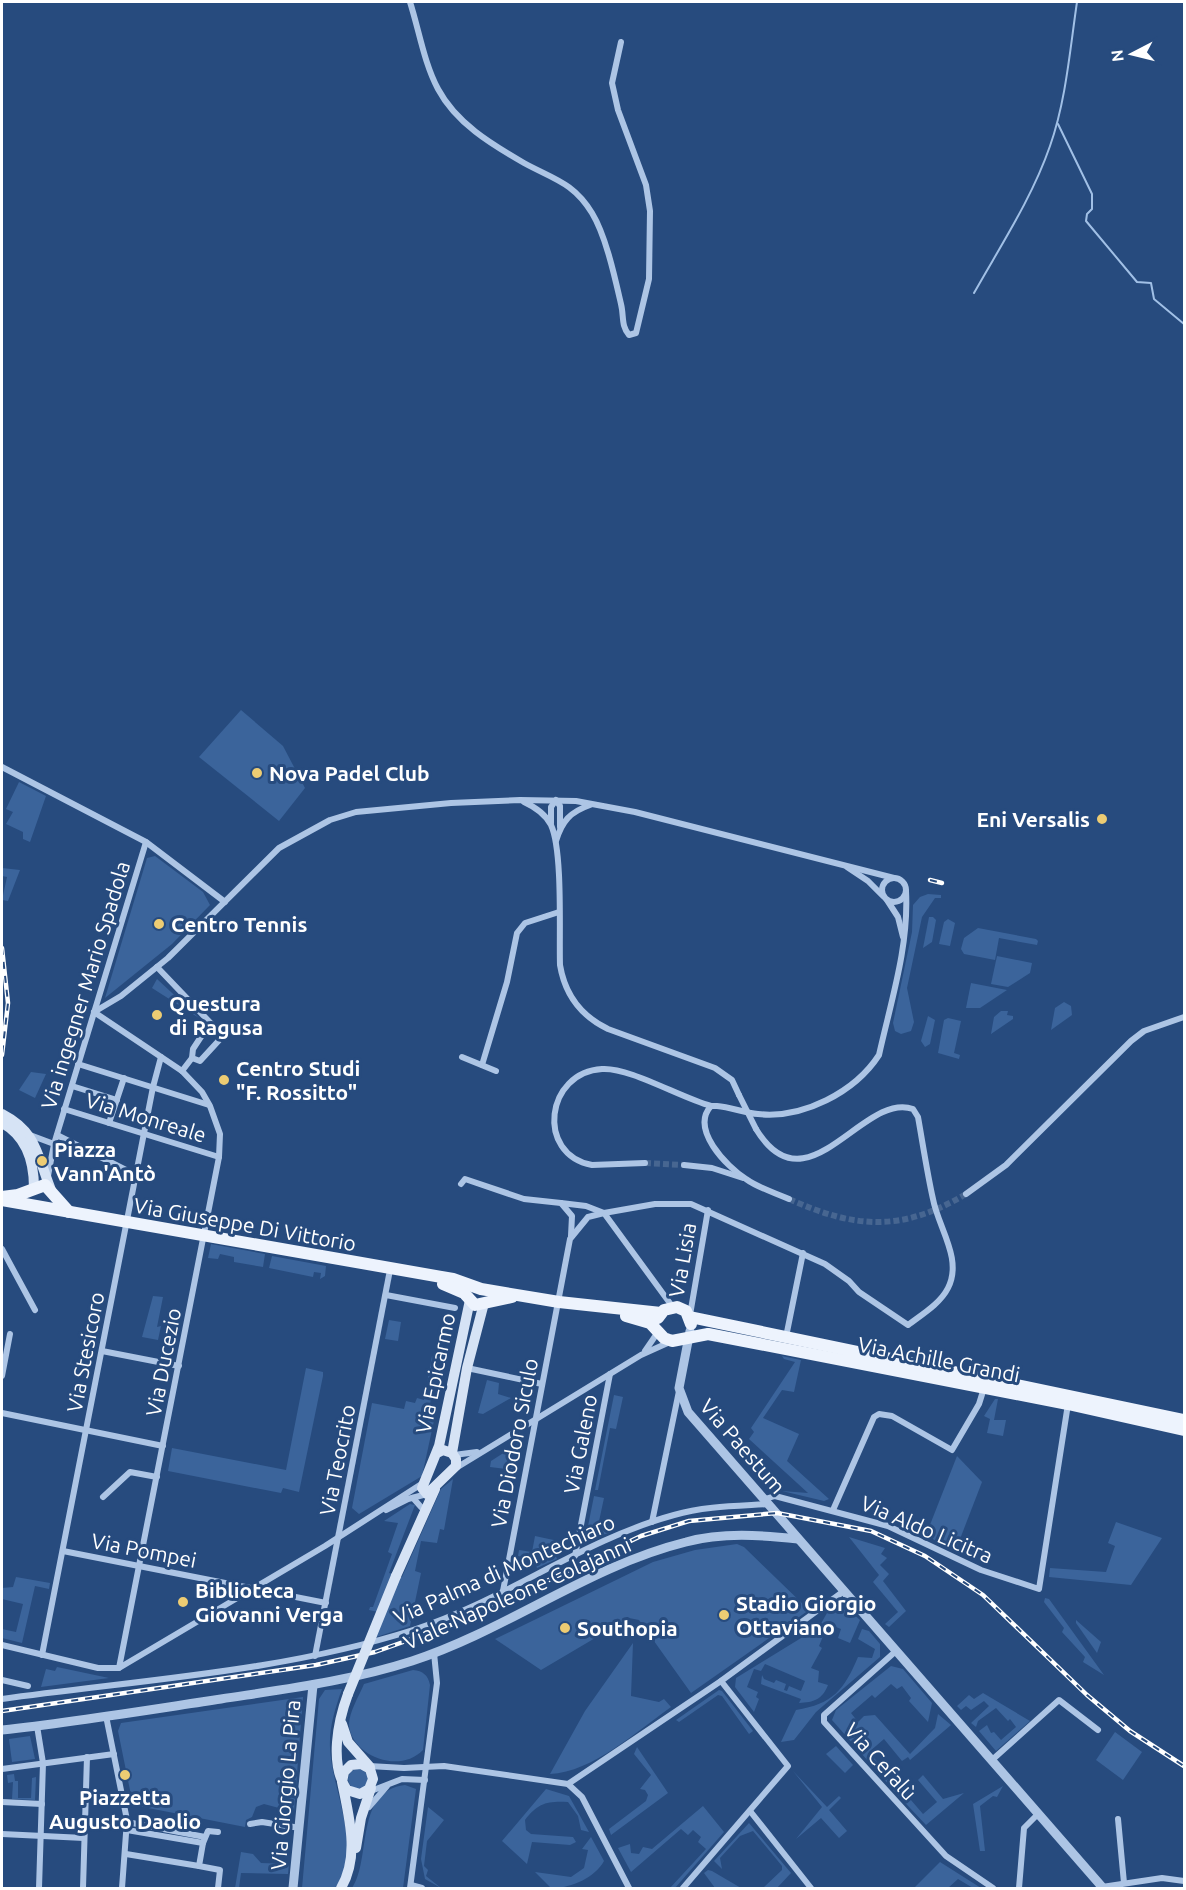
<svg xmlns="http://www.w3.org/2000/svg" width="1186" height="1890" font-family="Ubuntu,sans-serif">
<rect width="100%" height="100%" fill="#274b7e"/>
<g fill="#3b649b">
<path d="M241,710l42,36 22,42 -26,33 -80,-64z"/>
<path d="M19,782l27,14 -16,46 -7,-3v-7l-17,-8 7,-12 -7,-3z"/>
<path d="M155,856l48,36 7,13 -38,39 -67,54 42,-140z"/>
<path d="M2,868l18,2 -12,31 -6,-1 5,-23 -5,-1z"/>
<path d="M928,894l13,1v3h-6l-13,19 -15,71 7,34 -3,9 -10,3 -6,-3 -2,-8 19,-91 1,-27 7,-8z"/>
<path d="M929,917h4l3,3 -4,22 -9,6z"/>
<path d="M948,919l7,4 -5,23 -11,-2 5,-22z"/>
<path d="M978,928l58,11 2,2 -1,4 -38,-7 -4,22 -31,-6 -3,-5 3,-11z"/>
<path d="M997,956l35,7 -2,10 -22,14 -17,-3z"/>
<path d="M157,979l42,39 -47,-30z"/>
<path d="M971,983l36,7 -27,18h-14z"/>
<path d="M1064,1002l7,4 1,9 -21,15 4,-22z"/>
<path d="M1001,1011h7l-1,4 6,1v3l-22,15 3,-17z"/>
<path d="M928,1016l7,4 -5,24 -5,3 -4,-6z"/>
<path d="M948,1018l13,3 -7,32 6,2 -1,4 -21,-6 6,-33z"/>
<path d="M31,1072l15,2 -11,24 -16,-8z"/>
<path d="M211,1244l54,10 -2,13 -29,-5v-5l-14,-3 -2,5 -10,-1z"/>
<path d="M272,1256l54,10 -1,10 -5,3 1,-6 -7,-1 -1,5 -44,-9z"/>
<path d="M153,1296l10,1 -6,30 4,-1 -3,14 -16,-3z"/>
<path d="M389,1320l12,2 -3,19 -13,-2z"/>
<path d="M432,1356l7,2 -11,56 7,2 -13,60 -63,38 -7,-6 20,-105 32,6 2,-8 9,2 2,-5 7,2z"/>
<path d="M782,1356l19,4 -7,32 -12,-2 -19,28 36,16 -12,27 42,38 -5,2 -42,-10 26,2 -59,-54 5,-7 -3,-4 44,-66 -11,-3z"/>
<path d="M306,1368l17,4v4l-24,116 -16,-4 -2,5 -113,-22 4,-23 114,22z"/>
<path d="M487,1380l12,3 -1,11 13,4 -28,16 -5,-1z"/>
<path d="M614,1395l9,2 -7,32 -6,-1 -12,62h-3z"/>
<path d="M995,1399h3l-4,21h12l-3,16 -16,-3 3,-14 -6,-3z"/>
<path d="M519,1443l-5,27 -24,-3 1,-6z"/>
<path d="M957,1456l25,26 -27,70 -29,-17z"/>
<path d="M453,1479l-9,51 -4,-1 -3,14 -16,-2 -6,30 6,2 -11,53 -43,14 11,-28 -9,-2 1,-3h3l19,-53 -4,-2 10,-29 -14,-2 26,-17 5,1 -26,68 13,4 39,-88z"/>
<path d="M594,1496l10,2 -6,28 13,3v3l-26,9z"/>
<path d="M1116,1522l46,16 -31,47 -82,-8 1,-9 56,4 9,-26 -7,-3z"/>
<path d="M535,1536l28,6 -1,3 -7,-2 -2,7 4,9 -20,9 -5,-13 -6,3 -8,-2 1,-6 13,2z"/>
<path d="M849,1537l36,11 -4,6 6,4 -7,7 9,9 -6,7 23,30 -17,16 -4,-3 13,-12 -25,-30 6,-7z"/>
<path d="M737,1544l7,3 65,63 -118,83 -52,-73 -10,-2 -88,52 -46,-31 158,-77 42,-12z"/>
<path d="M16,1577l34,6 -1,6 -14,-3 -13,57 -20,-5v-9l14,3 7,-28 -21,-5v-11l11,-1z"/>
<path d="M1045,1598l4,1 55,76 -21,-13 2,-5 -23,-25 2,-4 -20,-26z"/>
<path d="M841,1609l9,2 10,9 -10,23 -12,-5 3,-9 -10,-4 -5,4 -7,17 3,2 -11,20 8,3 -1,11 10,3c-6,15 -14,17 -29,18l2,-4 -40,-15 1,-9 2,4 10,4 2,-3 10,4 -2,6 3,1 2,-5 12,5 4,-10 -40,-17 -4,7 -7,-2 -7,18 11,5 -2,5 3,2 -5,13 -19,-25 1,-9 83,-51 8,-14z"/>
<path d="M1076,1620l25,22 -4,11 -21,-30z"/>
<path d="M862,1629l7,2 11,13v13l-64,55 -22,28 -13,2 15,-32c37,-6 48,-20 62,-53l14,1 3,-9 -17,-10z"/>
<path d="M633,1643l-2,53 28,6 5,-3 7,8c-34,24 -78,65 -121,67l35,-63z"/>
<path d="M891,1666l12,3 29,34 -4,19 -19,-21 2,-3 -9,-12 -5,3 -6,-5 -16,14 -3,-3 -21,18 7,9 6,-6 11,-1 35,39 25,-26 3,-14 13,11 -41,35 -2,-3 -6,4 -18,-22 -15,13 25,30 -4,4 -58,-66 4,-10z"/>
<path d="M57,1667l52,11 -68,9 5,-18 9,2z"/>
<path d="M413,1670c10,1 15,5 17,15l-7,65c-24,25 -72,5 -74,-25 0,-13 10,-29 15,-41z"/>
<path d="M342,1689c-7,20 -13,38 -12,59 2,44 34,100 5,140h-33l17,-189 6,-9z"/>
<path d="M719,1690l3,1 31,40 -4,3 -27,-38 -4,-1 -39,27 -3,-2z"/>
<path d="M983,1693l47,28 -34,30 -17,-20 8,-6 4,8 3,-1 7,8 15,-13 -6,-8 -2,2 -12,-13 -18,13 -2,6 -5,-4 18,-17 -5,-5 -13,9 -5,-4 -5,4 -4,-4 12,-11 5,4z"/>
<path d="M303,1697l-9,115 -30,-8 -8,3 -4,10 -6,3 -1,7 -112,-22 -15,-74 3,-8z"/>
<path d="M1115,1732l27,20 -19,28 -27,-20z"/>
<path d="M30,1736l5,23 -23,3 -3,-23z"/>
<path d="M836,1746l17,19 -8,8 -19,-19z"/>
<path d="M637,1747l31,46 -57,42 -2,-6 37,-28 2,-6 -3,-5 -5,-1 11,-14 -17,-21z"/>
<circle cx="358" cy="1779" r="10"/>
<path d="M793,1771l34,36 12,-11 2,2 -12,12 18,21 -8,7 -18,-20 -25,21 26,-32z"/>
<path d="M14,1774l1,7h3v17h13l1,-20 4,-1 -1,23 -23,-1 1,-17 -5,1 -1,-8z"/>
<path d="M923,1775l20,24 21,-6 -38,32 -33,-35 5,-5 25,29 14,-12 -19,-22z"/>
<path d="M405,1785l11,4 -13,99h-51c20,-29 2,-97 53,-103z"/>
<path d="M1003,1786l-6,11 -4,-1 -13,10 5,45h-5l-7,-47z"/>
<path d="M546,1789l23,7 20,36 -8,-2 -3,-14 -10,-14c-21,-1 -30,1 -43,18l1,10 5,4 42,3 3,5 -6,3 -38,-3 -5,22 -25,-23z"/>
<path d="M703,1806l21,26 -49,56h-5l36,-39 -8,-7 3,-5 -8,-7 -5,5 -7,-6 -50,43 -13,-24 12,-4 1,9 8,1 4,-7 9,2z"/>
<path d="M428,1807l16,13 -17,21 -3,25 4,4 -2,6 15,12 -16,-9 -4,-20z"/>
<path d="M749,1823l42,50 -14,15h-14l19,-18v-4l-29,-35 -13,5 -20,22 2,11 -8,-8z"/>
<path d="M591,1837l13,24c-9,17 -35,28 -53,27l-16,-16 36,5 13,-9 4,-18 -6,-1z"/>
<path d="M241,1852l12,2 8,9 28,1 -1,10 -47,-1 -2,15h-4z"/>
<path d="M940,1862l41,26h-8l-15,-9 -10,9h-34z"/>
<path d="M708,1870l4,1 29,17h-26l-11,-15z"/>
</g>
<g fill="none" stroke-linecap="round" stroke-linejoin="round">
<g stroke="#a1c0e6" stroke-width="2">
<path d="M1058,124l34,70v15l-5,5 -1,7 51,61 14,1 3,16 30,25"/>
<path d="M974,293c27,-48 58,-95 76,-147 16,-45 20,-97 27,-144"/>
</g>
<g stroke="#476691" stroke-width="6" stroke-dasharray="6 3" stroke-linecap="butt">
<path d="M645,1163l39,2"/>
<path d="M789,1199c67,30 113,33 177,-5"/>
</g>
<g stroke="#adc5e5" stroke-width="6">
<path d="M410,2c9,28 14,61 28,87 18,34 53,55 86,74 29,16 49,19 68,50 14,23 23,65 29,91 3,12 0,22 8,31l7,-2 13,-54 1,-68 -4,-26 -28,-75 -6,-27 9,-41"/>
<path d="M2,767l144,75 79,60"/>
<path d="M524,802c11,5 21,11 27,23 12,26 8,109 9,140 5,30 21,51 48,64l107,39 17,12 7,15"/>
<path d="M551,823v-16l5,-7 4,6v21"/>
<path d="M556,841c6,-20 14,-29 34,-36"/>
<path d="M847,867l21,14 15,15"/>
<circle cx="894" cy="890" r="12"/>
<path d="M887,900l11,17 5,20"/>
<path d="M157,967l66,69 -23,25 -8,-3"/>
<path d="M94,1012l27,-16 47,-38 111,-110 51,-28 26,-8 95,-9 69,-3 56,1 59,11 259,66"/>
<path d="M94,1012l88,59 20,21 8,14 10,28 -1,23 -100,511"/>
<path d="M462,1057l34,14"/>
<path d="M78,1064l131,41"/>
<path d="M482,1065l25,-83 10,-49 8,-10 34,-11"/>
<path d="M182,1071l10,-13 1,-9 17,-26"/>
<path d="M72,1086l45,14"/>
<path d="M64,1109l155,48"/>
<path d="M109,1123l15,-45"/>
<path d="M30,1135l24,9 -6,32"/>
<path d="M57,1135l69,35"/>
<path d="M54,1144l92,-302"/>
<path d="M645,1163l-53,2c-57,-11 -46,-93 10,-96 27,-2 79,29 109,37"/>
<path d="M684,1165l28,3 31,10"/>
<path d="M461,1184l4,-5 59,20 37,4 11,13 -1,20"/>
<path d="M966,1194l40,-29 125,-124 13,-10 40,-14"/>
<path d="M789,1199c-13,-6 -31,-11 -43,-20 -20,-13 -56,-50 -35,-73h6c14,1 27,7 41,8 45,5 97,-22 121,-59 12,-54 30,-108 27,-164"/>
<path d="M561,1203l25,3 18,7 68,93"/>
<path d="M2,1249l33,61"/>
<path d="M386,1295l69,13"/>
<path d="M690,1315l18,-105"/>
<path d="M786,1337l17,-84"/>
<path d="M102,1351l77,15"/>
<path d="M645,1351l13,-19"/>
<path d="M467,1368l75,16"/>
<path d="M2,1376l8,-42"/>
<path d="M2,1413l161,33"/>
<path d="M454,1455l23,-3"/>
<path d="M456,1468l185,-113 31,-14"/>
<path d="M103,1497l27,-25 27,5"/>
<path d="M413,1498l8,9"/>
<path d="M765,1499l10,-3 113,30 93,44 58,19 29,-185"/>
<path d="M386,1510l22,-11 19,-5"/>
<path d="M833,1510l41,-93 5,-3 13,2 60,34 27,-46 5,-16"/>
<path d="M652,1522l27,-131"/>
<path d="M63,1551l263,52"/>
<path d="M575,1556l35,-182"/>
<path d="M503,1591l67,-352 18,-22 16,-4 51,-9h36l134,60 24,17 10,11 49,33c13,-10 32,-21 40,-37 15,-29 -10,-61 -15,-89 -6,-27 -10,-54 -15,-82l-5,-8c-50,-18 -106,104 -157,20"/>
<path d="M2,1645l96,23h21l206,-122 98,-63"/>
<path d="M896,1651l-72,64v7l122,134 47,32"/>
<path d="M42,1655l111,-568 8,-30"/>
<path d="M315,1656l75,-386"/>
<path d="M2,1680l26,6"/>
<path d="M2,1699c136,-19 280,-27 411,-69 91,-29 169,-90 261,-115 31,-9 64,-9 95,-11"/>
<path d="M106,1716l21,104 -5,68"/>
<path d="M37,1726l6,37 -4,125"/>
<path d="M992,1760l67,-60 39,30"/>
<path d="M369,1766l35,2 40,-2 124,18 14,13 47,91"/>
<path d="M2,1769l112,-15"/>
<path d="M568,1784l153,-103 123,-90"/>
<path d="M371,1791l31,-12 23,1"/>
<path d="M2,1802l40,2"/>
<path d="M369,1807l18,-21"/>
<path d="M750,1811l61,77"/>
<path d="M1118,1819l6,64"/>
<path d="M127,1822l78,15"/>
<path d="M250,1824l12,-2 38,6"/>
<path d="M127,1830l76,13 5,-12 10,1"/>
<path d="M2,1834l82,4"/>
<path d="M203,1843l-4,23 21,4 -2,18"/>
<path d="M126,1854l73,12"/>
<path d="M411,1885l11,3"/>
<path d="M1102,1887l60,-9 22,3"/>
<path d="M83,1888l4,-131"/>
<path d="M410,1888l27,-205 -3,-30"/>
<path d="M683,1888l105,-122 -67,-85"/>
<path d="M1019,1888l5,-60 14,-14"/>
</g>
<g stroke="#adc5e5" stroke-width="9">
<path d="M690,1331l-11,57 9,24 415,476"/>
<path d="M2,1730c73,-8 146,-20 219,-31 65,-10 129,-18 191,-38 95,-31 177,-95 274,-119 36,-10 75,-7 112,-3"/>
<path d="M293,1888l20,-203"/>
</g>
<g stroke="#d6e3f5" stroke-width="10">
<path d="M2,1114c35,18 35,41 49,76"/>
<path d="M2,1123c24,13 32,39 32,65"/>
<path d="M437,1453l6,-3 9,3 4,6v7l-29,28 -5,-6 17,-42 31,-146"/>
<path d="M452,1453l15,-85 17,-65"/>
<path d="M396,1576l39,-87"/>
<path d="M342,1724l6,18 22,25"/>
<path d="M356,1848l5,-30 10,-30"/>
<path d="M341,1888c19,-32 8,-71 1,-106l2,-10 7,-7 10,-1 9,5 3,10 -4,10 -9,5 -13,-4c-18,-26 -9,-69 1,-96"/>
</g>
<g stroke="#edf3fd" stroke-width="12">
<path d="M2,1197l16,-2 27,-10 24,27"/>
<path d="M2,1200l451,79 28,10 78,13 102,11"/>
<path d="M443,1284l21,9 11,12 37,-8"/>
<path d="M626,1316l24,7 14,15 8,3 36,-7 360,70 116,26"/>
<path d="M690,1317l494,103"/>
<path d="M658,1318l6,-8 13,-3 9,4 5,13"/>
</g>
<g stroke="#fff" stroke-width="4.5">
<g id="rail">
<path d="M930,880l12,3"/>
<path d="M2,948l6,55 -6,52"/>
<path d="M2,1711l314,-46 59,-13 90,-32 176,-84 48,-15 88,-8 94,18 54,25 58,39 104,100 43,36 54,35"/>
</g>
</g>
<use href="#rail" stroke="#274b7e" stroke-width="2" stroke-dasharray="7" stroke-linecap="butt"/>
<path stroke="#adc5e5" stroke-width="6" d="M739,1095l17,34"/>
<path stroke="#d6e3f5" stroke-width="10" d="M348,1694l48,-118"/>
</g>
<g fill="#edcc73" stroke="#274b7e" stroke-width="2">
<circle cx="257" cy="773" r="6"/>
<circle cx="1102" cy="819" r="6"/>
<circle cx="159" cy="924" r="6"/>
<circle cx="157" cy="1015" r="6"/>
<circle cx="224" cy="1080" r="6"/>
<circle cx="42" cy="1161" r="6"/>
<circle cx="183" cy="1602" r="6"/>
<circle cx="724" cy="1615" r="6"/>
<circle cx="565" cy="1628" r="6"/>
<circle cx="125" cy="1775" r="6"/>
</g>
<g text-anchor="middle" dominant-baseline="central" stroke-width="6" stroke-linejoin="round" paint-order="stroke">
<g font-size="21" font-weight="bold" fill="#fff" stroke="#274b7e" text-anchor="start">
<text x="269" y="773">Nova Padel Club</text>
<text x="1090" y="819" text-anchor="end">Eni Versalis</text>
<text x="171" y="924">Centro Tennis</text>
<text x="169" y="1003">Questura<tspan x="169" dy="24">di Ragusa</tspan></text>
<text x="236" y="1068">Centro Studi<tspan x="236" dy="24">"F. Rossitto"</tspan></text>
<text x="54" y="1149">Piazza<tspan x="54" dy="24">Vann'Antò</tspan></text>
<text x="195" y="1590">Biblioteca<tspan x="195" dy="24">Giovanni Verga</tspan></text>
<text x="736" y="1603">Stadio Giorgio<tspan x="736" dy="24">Ottaviano</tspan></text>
<text x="577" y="1628">Southopia</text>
<text x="125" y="1797" text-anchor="middle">Piazzetta<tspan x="125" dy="24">Augusto Daolio</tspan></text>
</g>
<g font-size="21" fill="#fff" stroke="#274b7e">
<text transform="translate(85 985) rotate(-73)">Via ingegner Mario Spadola</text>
<text transform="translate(146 1117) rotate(17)">Via Monreale</text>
<text transform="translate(245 1224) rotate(10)">Via Giuseppe Di Vittorio</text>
<text transform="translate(682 1260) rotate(-80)">Via Lisia</text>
<text transform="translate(85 1352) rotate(-79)">Via Stesicoro</text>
<text transform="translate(939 1359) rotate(11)">Via Achille Grandi</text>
<text transform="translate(163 1362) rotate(-79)">Via Ducezio</text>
<text transform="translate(435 1373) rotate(-78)">Via Epicarmo</text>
<text transform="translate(514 1443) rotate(-79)">Via Diodoro Siculo</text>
<text transform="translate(580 1444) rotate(-79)">Via Galeno</text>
<text transform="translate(743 1446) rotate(49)">Via Paestum</text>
<text transform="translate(337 1460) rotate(-79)">Via Teocrito</text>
<text transform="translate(927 1529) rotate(23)">Via Aldo Licitra</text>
<text transform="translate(144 1550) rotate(11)">Via Pompei</text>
<text transform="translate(504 1569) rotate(-24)">Via Palma di Montechiaro</text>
<text transform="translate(517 1593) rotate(-24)">Viale Napoleone Colajanni</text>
<text transform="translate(881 1761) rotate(48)">Via Cefalù</text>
<text transform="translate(285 1785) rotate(-85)">Via Giorgio La Pira</text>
</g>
</g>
<rect width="1186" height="1890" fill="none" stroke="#ffffff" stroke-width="6"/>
<g transform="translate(1132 54) rotate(263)" stroke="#274b7e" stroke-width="4.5" paint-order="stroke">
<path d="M0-4.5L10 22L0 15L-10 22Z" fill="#ffffff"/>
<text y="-9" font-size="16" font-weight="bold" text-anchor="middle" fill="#ffffff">N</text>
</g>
</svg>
